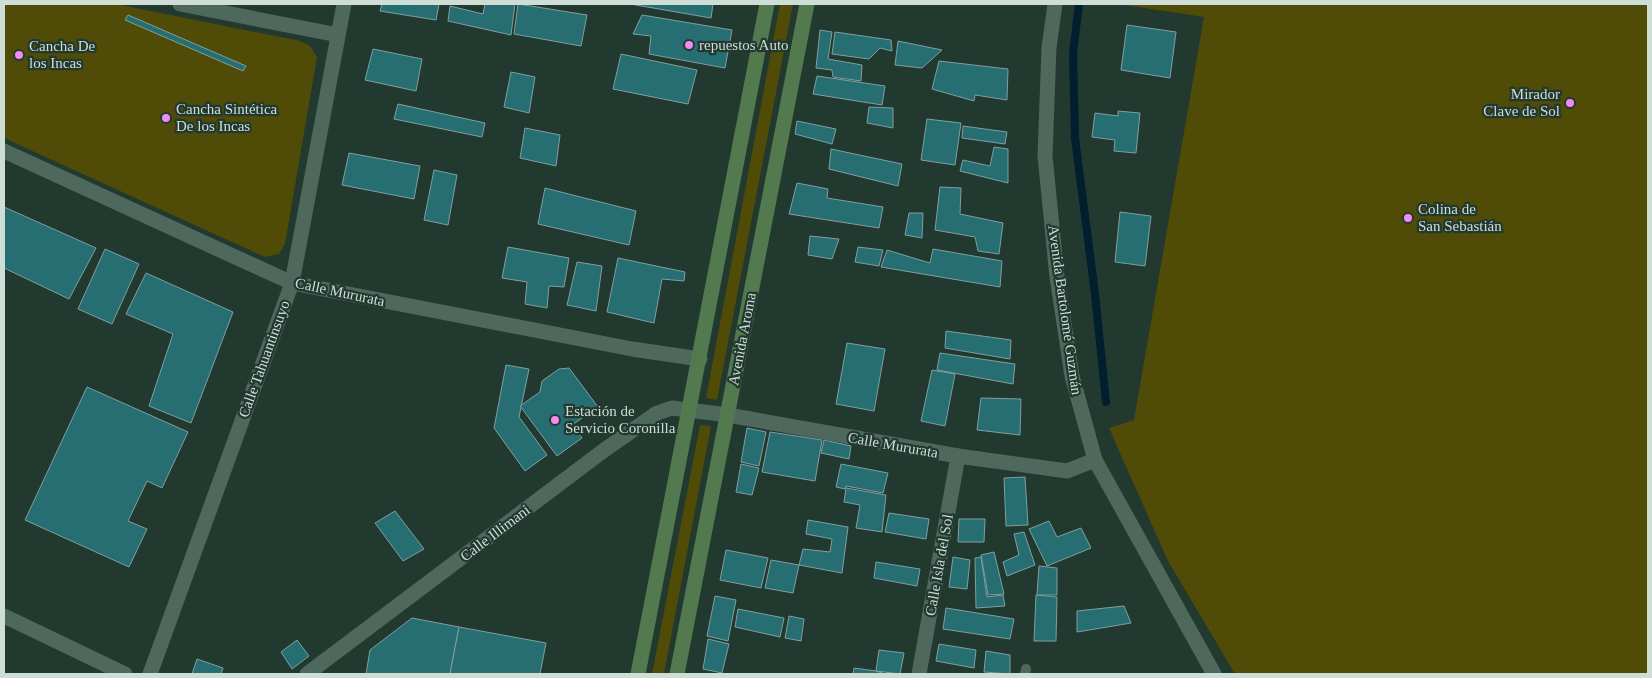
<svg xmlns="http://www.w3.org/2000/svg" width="1652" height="678" font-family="Georgia,serif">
<rect width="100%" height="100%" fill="#223930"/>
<g fill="#504b07">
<path d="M4,4h112l184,37 10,5 7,11 -32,187 -6,10 -14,3 -261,-119z"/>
<path d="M780,4h13l-76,396 -11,-2z"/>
<path d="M1118,4h530v670h-413l-67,-113 -59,-133 25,-8 70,-403z"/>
<path d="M700,425l11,1 -47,248h-12z"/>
</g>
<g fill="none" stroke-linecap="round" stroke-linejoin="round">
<path stroke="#00202f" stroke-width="8" d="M1079,4l-6,49 2,85 20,156 11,108"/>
</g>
<g fill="#266e72" stroke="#809fa0">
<path d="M382,4h57l-3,16 -56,-9z"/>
<path d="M485,4h30l-4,31 -63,-14 2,-15 33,8z"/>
<path d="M518,4l69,11 -6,31 -67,-12z"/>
<path d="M630,4h83l-2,14z"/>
<path d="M128,15l118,51 -3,5 -118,-51z"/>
<path d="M642,15l90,15 -7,38 -76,-14 2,-18 -18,-2z"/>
<path d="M1127,25l49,7 -6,46 -49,-8z"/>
<path d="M820,30l12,2 -4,27 34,6 -1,16 -28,-4 -1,-7 -16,-2z"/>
<path d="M835,32l56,8 1,11 -12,-3 -11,11 -37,-5z"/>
<path d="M898,41l44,9 -20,18 -27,-3z"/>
<path d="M373,49l49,10 -6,32 -51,-11z"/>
<path d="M621,54l76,16 -9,34 -75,-15z"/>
<path d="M939,61l69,8 -1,31 -32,-5 -1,6 -42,-12z"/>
<path d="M511,72l24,5 -6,36 -25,-6z"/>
<path d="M817,76l68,10 -3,19 -69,-11z"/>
<path d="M398,104l87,19 -3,14 -88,-18z"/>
<path d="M869,107l24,1v20l-26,-5z"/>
<path d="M1118,111l22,2 -4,40 -22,-2 1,-11 -23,-3 3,-24 23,3z"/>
<path d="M927,119l34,4 -6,42 -34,-5z"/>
<path d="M797,121l39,8 -4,15 -37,-10z"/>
<path d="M963,126l44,6 -2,12 -43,-6z"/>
<path d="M525,128l35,7 -4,31 -36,-8z"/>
<path d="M994,147l14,2v34l-48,-12 3,-11 27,6z"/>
<path d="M831,149l71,15 -4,22 -69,-17z"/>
<path d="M349,153l71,13 -6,33 -72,-14z"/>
<path d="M434,170l23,5 -9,50 -24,-5z"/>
<path d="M797,183l31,6 -1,9 56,9 -4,21 -90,-14z"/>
<path d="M940,187l21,1 -1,26 43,9 -4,31 -21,-3 -3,-14 -40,-7z"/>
<path d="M545,188l91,23 -7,34 -91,-21z"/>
<path d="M4,207l92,41 -27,51 -65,-31z"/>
<path d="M1120,212l31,4 -6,50 -30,-4z"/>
<path d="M909,213h14l-1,25 -17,-3z"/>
<path d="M810,236l29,3 -7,20 -24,-4z"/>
<path d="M508,247l61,11 -5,29 -15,-1 -2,22 -22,-4 2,-22 -25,-4z"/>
<path d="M858,247l25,3 -4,16 -24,-4z"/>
<path d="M105,249l34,15 -27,60 -34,-15z"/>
<path d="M933,249l69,12 -2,26 -119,-20 6,-17 43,13z"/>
<path d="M618,258l67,14 -1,9 -22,-2 -8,44 -47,-11z"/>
<path d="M577,262l25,4 -6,45 -29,-6z"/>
<path d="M146,273l87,39 -42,111 -42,-17 24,-72 -47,-20z"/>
<path d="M946,331l65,9 -1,19 -65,-11z"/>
<path d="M847,343l38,6 -11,62 -38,-7z"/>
<path d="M940,353l75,11 -2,20 -76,-14z"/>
<path d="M506,365l23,4 -10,48 28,38 -22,16 -31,-43z"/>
<path d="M569,368l29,39 -26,18 10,13 -25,18 -37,-50 20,-14 2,-11 17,-12z"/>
<path d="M932,370l23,4 -10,52 -24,-5z"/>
<path d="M87,387l101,45 -26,56 -15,-7 -19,40 19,8 -18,38 -104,-47z"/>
<path d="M981,398l40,1 -1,36 -43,-5z"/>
<path d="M747,428l19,4 -7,34 -18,-4z"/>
<path d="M770,432l52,8 -7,41 -53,-9z"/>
<path d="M824,440l27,6 -2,13 -28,-6z"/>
<path d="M741,464l18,4 -7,27 -16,-3z"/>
<path d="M841,464l47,9 -5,20 -37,-7 -1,3 -9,-2z"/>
<path d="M1025,477l3,48 -22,1 -2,-48z"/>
<path d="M846,488l40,7 -4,37 -26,-4 4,-23 -16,-3z"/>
<path d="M395,511l29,38 -21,12 -28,-38z"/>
<path d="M889,513l40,6 -3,20 -41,-7z"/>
<path d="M959,519h26l-1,23h-26z"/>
<path d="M808,520l40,7 -6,46 -43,-8 4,-16 27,3 2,-13 -26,-5z"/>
<path d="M1049,521l8,16 24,-9 10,20 -44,18 -18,-37z"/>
<path d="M1024,532l11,33 -28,11 -4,-14 16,-7 -5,-21z"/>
<path d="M726,550l42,8 -7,30 -41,-8z"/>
<path d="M994,552l10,42 -16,1 -7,-40z"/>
<path d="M953,557l17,3 -3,29 -18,-2z"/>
<path d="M981,557l6,40 16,-2 2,11 -29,2 -1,-50z"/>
<path d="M771,560l28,5 -6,28 -28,-5z"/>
<path d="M876,562l44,7 -3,17 -43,-8z"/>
<path d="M1039,566l18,2v27h-20z"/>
<path d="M1036,595l21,2 -1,44h-22z"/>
<path d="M715,596l21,4 -8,41 -21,-5z"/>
<path d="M1124,606l7,17 -54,9v-21z"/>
<path d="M946,608l68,11 -4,20 -67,-10z"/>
<path d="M738,609l46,9 -4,19 -45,-10z"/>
<path d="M789,616l15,3 -3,22 -16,-3z"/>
<path d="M412,618l47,9 -9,47h-84l4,-24z"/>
<path d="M459,627l87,16 -6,31h-90z"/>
<path d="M708,639l21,5 -7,29 -19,-4z"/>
<path d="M297,640l12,16 -17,13 -11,-17z"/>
<path d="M939,644l37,6 -2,18 -38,-7z"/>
<path d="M879,650l25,3 -4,21 -24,-3z"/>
<path d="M986,651l24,4v19l-26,-2z"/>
<path d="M197,659l26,9 -2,6h-29z"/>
<path d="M854,668l22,3 9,3h-32z"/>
</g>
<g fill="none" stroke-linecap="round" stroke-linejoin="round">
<path stroke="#4f685e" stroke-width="10" d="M1025,674l1,-5"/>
<g stroke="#4f685e" stroke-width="15">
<path d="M180,4l158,31"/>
<path d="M1055,4l-6,44 -4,108 12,121 15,99 23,84 119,214"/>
<path d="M4,151l288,132 340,66 68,10"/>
<path d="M4,616l121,58"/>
<path d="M150,674l142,-391 52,-279"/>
<path d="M307,674l296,-223 54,-38 15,-5 56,7 230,41 109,15 28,-11"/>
<path d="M919,674l39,-218"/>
</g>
<g stroke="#527a4e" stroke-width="15">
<path d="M638,674l129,-670"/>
<path d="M677,674l130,-670"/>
</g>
</g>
<g fill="#f28af3" stroke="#223930" stroke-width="2">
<circle cx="689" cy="45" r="5"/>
<circle cx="19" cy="55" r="5"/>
<circle cx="1570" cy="103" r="5"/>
<circle cx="166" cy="118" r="5"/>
<circle cx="1408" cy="218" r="5"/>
<circle cx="555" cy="420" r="5"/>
</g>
<g text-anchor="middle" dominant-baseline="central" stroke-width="4.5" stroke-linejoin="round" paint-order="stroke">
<g font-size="15" fill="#cfddd7" stroke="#223930" text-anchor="start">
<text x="699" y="45">repuestos Auto</text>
<text x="29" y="46">Cancha De<tspan x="29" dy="17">los Incas</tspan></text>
<text x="1560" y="94" text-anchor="end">Mirador<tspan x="1560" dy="17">Clave de Sol</tspan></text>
<text x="176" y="109">Cancha Sintética<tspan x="176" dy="17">De los Incas</tspan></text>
<text x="1418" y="209">Colina de<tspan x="1418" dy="17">San Sebastián</tspan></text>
<text x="565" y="411">Estación de<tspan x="565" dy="17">Servicio Coronilla</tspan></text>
</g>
<g font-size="15" fill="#cfddd7" stroke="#223930">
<text transform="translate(340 292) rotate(12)">Calle Mururata</text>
<text transform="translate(1065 310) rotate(82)">Avenida Bartolomé Guzmán</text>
<text transform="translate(742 339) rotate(-79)">Avenida Aroma</text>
<text transform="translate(264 359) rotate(-70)">Calle Tahuantinsuyo</text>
<text transform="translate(893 445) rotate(10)">Calle Mururata</text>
<text transform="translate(495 533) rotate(-37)">Calle Illimani</text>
<text transform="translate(939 565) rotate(-80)">Calle Isla del Sol</text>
</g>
</g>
<rect width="1652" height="678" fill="none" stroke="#cfddd7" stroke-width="10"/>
</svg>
